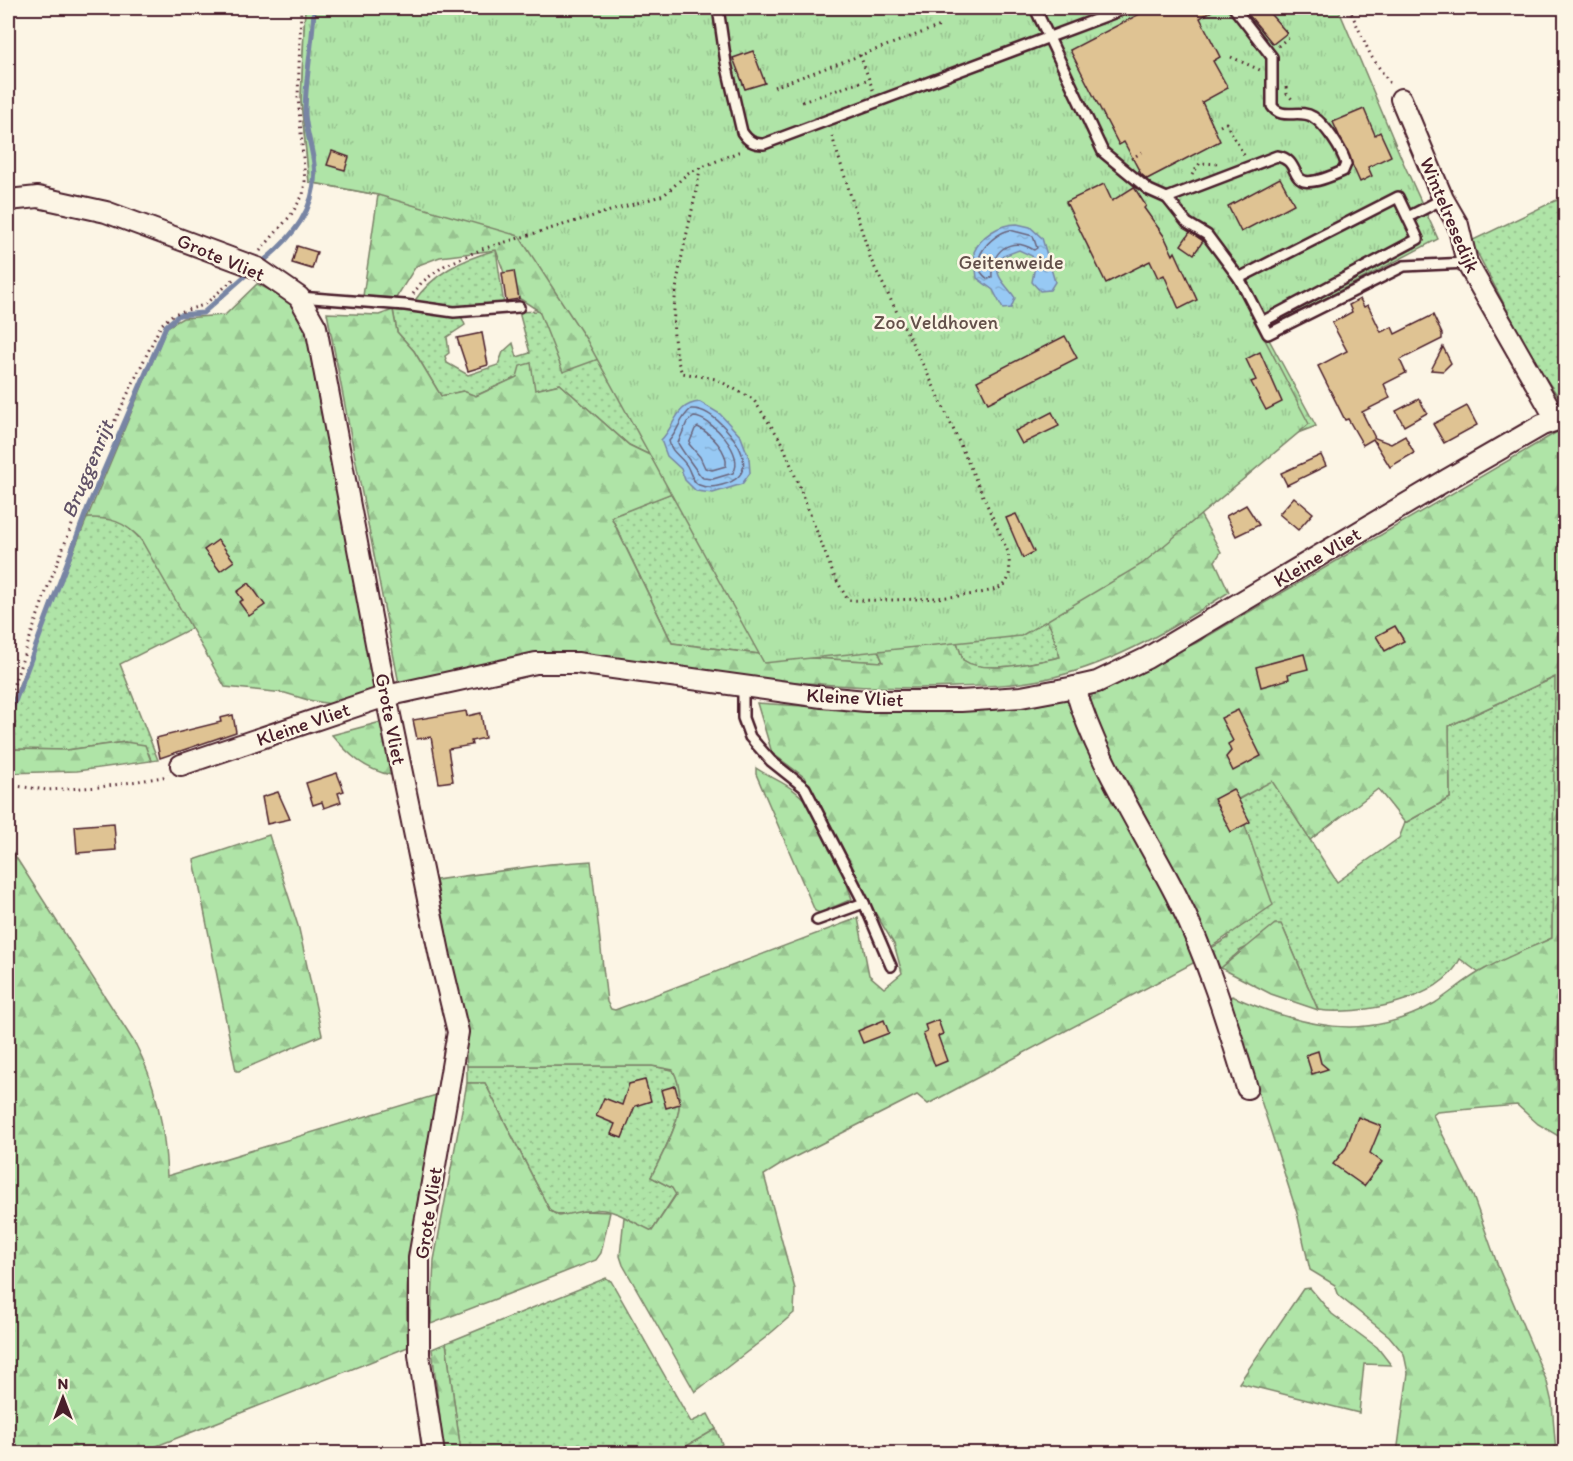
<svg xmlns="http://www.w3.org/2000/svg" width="1573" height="1461" font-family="Itim,sans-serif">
<defs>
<pattern id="grass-dots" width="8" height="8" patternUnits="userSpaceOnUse" patternTransform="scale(1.5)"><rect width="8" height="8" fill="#afe4a7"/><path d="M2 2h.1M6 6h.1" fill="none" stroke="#98c390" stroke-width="1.8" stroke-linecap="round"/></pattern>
<pattern id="forest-firs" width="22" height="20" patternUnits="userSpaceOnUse" patternTransform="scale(1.5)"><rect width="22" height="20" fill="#afe4a7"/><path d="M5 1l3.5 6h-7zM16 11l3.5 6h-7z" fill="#98c390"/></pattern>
<pattern id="park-tufts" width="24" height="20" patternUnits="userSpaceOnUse" patternTransform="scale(1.5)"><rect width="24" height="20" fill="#afe4a7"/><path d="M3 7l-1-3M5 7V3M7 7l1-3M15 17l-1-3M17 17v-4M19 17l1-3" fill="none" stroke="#98c390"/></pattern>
<pattern id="water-ripples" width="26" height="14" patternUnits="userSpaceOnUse" patternTransform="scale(1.5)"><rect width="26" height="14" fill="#97c9f4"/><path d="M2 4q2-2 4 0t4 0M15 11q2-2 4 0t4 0" fill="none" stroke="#84acd1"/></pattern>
</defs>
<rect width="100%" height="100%" fill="#fcf5e5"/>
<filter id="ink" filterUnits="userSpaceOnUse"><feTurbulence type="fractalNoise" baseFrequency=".0167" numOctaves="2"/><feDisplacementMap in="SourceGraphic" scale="12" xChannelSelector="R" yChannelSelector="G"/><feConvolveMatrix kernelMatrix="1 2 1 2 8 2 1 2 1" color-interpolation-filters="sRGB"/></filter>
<g filter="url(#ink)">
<g fill="url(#grass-dots)" stroke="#7c8269" stroke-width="1.5">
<path d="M1565,196v209h-1l-29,-42 -64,-122z"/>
<path d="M496,250l8,55 -49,3 -42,-5c20,-30 48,-43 83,-53z"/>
<path d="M393,310l68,6 4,9 -18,12 2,16 -4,3 2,7 21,12 30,-10 5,-13 10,-9 4,14 13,-4 -11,-41 20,-1 95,35 200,206 49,110 -109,-6 -102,-13 -61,-127 68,-26 -17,-29 -33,-16 -69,-61 -25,6 -18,-13 -42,19 -12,-5 -22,5 -27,-45 -17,-19z"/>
<path d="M87,518c11,-1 21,-1 32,4 32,15 56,76 73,106l-72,36 38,96 -7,1 -2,-7 -24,-12 -58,8 -59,-1v-37z"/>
<path d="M1027,587l24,41 9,29c-24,5 -76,18 -97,3l-14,-41z"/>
<path d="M1556,677l-4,261 -73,35 -19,-14c-18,42 -103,57 -142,51l-34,-80 -43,20 -20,18 -4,-3 -6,-17 17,-10 8,-137 36,-21 65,102 62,-44 6,-15 45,-25 -1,-72z"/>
<path d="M467,1066h185l21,4c19,36 -6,74 -22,107l21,11 4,6 -24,37c-16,-5 -30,-19 -48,-21 -19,-2 -37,11 -54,1l-65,-128h-18z"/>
<path d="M606,1278l5,3 80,141 17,-8 8,15 -41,24h-214l-15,-110z"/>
</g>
<g fill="url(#forest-firs)" stroke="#7c8269" stroke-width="1.5" fill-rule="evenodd">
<path d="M305,8l955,315 56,103 -136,52 41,74 -6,9 14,31c-54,35 -112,70 -175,85 -33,8 -66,9 -99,10 -133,6 -266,-19 -398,-33h-27l-23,4 -107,31 -73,-376 52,2 14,-5 4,22 17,19 27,45 22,-5 13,5 41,-19 3,-11 11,-3 4,27 25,-6 69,61 33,16 18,29 -69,27 61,126 102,13 109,6 -49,-110 -200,-206 -71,26 -24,-61 -28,-18 -15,-43 -56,7 -24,9 -20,32 -33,-2 15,-101 -69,-13 -8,-81zM1027,588l24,40 9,29c-24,5 -76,18 -97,3l-14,-41z"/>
<path d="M257,284l27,13 11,8 9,17 72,373 -34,11 -34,-6 -23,-7 -60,-6 -85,-149c-16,-16 -30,-21 -53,-20l80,-191 16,-9 42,-3z"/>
<path d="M1557,432l8,8 1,510 -5,1c-1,60 -11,110 1,171h3v18l-27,-16 -21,-19 -80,7 -4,3 40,81 26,73 48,113 5,21 4,50h-159l11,-80 -4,-19 -15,-18 -50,-40 -4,-11 -25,-15 -13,-57 -69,-215 4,-2c68,30 134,48 203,7 17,-11 32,-25 50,-34 21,-12 45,-21 67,-31l3,-261 -106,49 1,72 -45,25 -27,-34 -68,51 -38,-59 -36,19 37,105 -68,46 -122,-248 9,-6 -1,-6 105,-48z"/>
<path d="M1071,697l128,263 -271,144 -11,-9 -132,67 -21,13 31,114 -1,24 -29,25 -70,54 -72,-127 -3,-9 4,-39 28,14 24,-36 -4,-7 -21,-11c16,-33 41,-71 22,-107l-21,-4h-185l-6,-55 -25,-131 114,-16 41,-3 16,141 4,7 4,1 243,-92 11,57 15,13 18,-15 -8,-29 -35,-58 -55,-109 -32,-24 -15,-50c55,4 109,6 164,7 51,1 101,2 150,-13z"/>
<path d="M381,722l10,53c-26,-5 -42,-20 -59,-40z"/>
<path d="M125,742l20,3 6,16 -74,10 -69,2v-24l59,1z"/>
<path d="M756,768c13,9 28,14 40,24 31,25 44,71 56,107l-32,14 -5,-2 -59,-137z"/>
<path d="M269,835l30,94 23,106 -83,36h-3l-42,-211z"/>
<path d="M8,845l128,200c21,40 29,85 31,131l269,-81c-13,88 -35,162 -28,252l-269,106h-131z"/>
<path d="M1275,924h6l3,6 34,80 -47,-16 -50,-26z"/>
<path d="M467,1083h18l65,128 9,5 24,-5 27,1 -9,41 -5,7 -165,64 3,-64z"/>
<path d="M1310,1288l22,26 45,33 14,18 -27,-1 -5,49 -120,-30 64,-94z"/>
<path d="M446,1343l15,109v1h-17l-12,-104z"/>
<path d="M716,1429l6,15 -13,9h-34z"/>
</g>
<path fill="url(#park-tufts)" stroke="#7c8269" stroke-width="1.5" d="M305,8h1033l65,154 35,77 -177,93 48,92 -167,140 -121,72 -257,27 -178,-324 -67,-103 -141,-41 -69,-13 -8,-81z"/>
<g fill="url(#water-ripples)" stroke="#7885a4" stroke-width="1.5">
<path d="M1017,224l13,3 12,11 13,44 -5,8 -10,1 -8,-9 3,-16 -3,-10 -13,-6 -16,6c-14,19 3,27 12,42l-4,10 -8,1 -10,-19 -16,-12 -3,-26c7,-16 25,-28 43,-28z"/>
<path d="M700,402l20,12 21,23 8,21 1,15 -8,11 -29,9 -17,-2 -11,-11 -4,-11 -14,-13 -6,-16c15,-15 14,-36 39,-38z"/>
</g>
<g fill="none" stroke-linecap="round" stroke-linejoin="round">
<g stroke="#69637b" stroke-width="1.5">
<path d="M1010,230l23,6 4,12 -3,2c-24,-15 -44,2 -42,27l-4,2c-24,-16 3,-45 22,-49z"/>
<path d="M691,409c14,-1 26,10 35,20 18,20 30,47 -4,56 -7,2 -16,3 -23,0 -7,-3 -8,-12 -12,-19 -6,-10 -16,-13 -18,-25 10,-11 10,-22 22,-32z"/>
<path d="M694,417c18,1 52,38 39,56l-20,6 -10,-1c-4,-3 -24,-32 -25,-35l9,-21z"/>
<path d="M698,427c13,7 30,24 28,39l-14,4 -7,-2 -5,-11 -11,-13 6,-15z"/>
</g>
<g stroke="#7885a4" stroke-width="5">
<path d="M260,264c32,-26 59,-56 54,-100 -2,-17 -8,-33 -9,-50 0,-36 8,-71 9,-106"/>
<path d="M8,720l80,-213 78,-181 13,-11 24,-2 44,-39"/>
</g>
</g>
<g fill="#dfc393" stroke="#4a1f2b" stroke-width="1.5">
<path d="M1151,8h66l-17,10 20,39 -7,4 15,27 -26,14 18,39 -73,38 -6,-5 -17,-32 -5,3 -49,-95z"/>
<path d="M1243,8h22l22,25 -14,11z"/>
<path d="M753,51l12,32 -20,6 -12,-31z"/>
<path d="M1364,109l11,26 5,-3 11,24 -23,11 4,9 -12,6 -27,-60z"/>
<path d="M332,151l17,6 -4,13 -18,-5z"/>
<path d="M1280,178l14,26 -53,28 -13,-26z"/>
<path d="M1104,184l8,17 22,-14 12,19 -2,2 20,28 9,19 2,-3 22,48 -18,9 -15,-34 -6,3 -8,-17 -44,22 -40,-81z"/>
<path d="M1190,232l13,9 -9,13 -13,-9z"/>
<path d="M297,246l20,6 -5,17 -20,-6z"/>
<path d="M514,271l5,28 -13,2 -4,-28z"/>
<path d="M1360,299l4,8 4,-2 13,27 11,-5 3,7 38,-19 9,19v5l-42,21 6,13 -22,11 6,14 -28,14 13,26 16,6 14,-8 9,17 -24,14 -17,-28 -10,6 -15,-26 -3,1 -27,-54 29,-15 -15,-28 20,-11 -3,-7z"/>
<path d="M482,333l6,32 -20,6 -11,-33z"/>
<path d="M1065,336l12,22 -89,45 -11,-22z"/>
<path d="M1443,347l8,16 -8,8 -12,-1z"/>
<path d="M1260,352l22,50 -16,8 -15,-28 5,-2 -10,-21z"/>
<path d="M1419,399l8,14 -23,13 -8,-15z"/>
<path d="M1467,406l10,19 -33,18 -11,-19z"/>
<path d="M1052,412l7,14 -37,18 -7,-13z"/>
<path d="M1321,455l5,11 -39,19 -6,-12z"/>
<path d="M1294,497l19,16 -15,17 -19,-16z"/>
<path d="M1246,505l13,20 -23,11 -10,-20z"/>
<path d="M1016,514l18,38 -11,6 -17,-40z"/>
<path d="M218,540l16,21 -14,10 -16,-21z"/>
<path d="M249,583l16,22 -16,11 -10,-14 4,-2 -6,-8z"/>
<path d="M1395,626l9,15 -19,10 -9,-15z"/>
<path d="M1304,654l4,15 -20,5 1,5 -28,8 -5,-20z"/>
<path d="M1238,710l23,46 -28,15 -7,-14 5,-6 -3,-7 5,-3 -12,-23z"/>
<path d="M466,711l1,5 14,-3 4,25 -14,3 1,4 -24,4 5,32 -14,2 -8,-46 -14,2 -4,-19z"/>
<path d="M233,715l3,17 -76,26 -4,-20 65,-16 -1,-4z"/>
<path d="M337,773l7,18 -6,2 3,9 -17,6 -2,-6 -9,3 -7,-22z"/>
<path d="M1233,789l17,33 -19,10 -17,-33z"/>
<path d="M278,792l12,27 -23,5 -5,-27z"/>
<path d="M114,823l2,27 -39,3 -2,-27z"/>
<path d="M884,1020l5,13 -26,10 -5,-12z"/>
<path d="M938,1020l5,14 -5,2 9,25 -12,5 -12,-33 4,-2 -2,-6z"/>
<path d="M1318,1051l3,12 7,6 -16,5 -6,-19z"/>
<path d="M645,1080l6,21 -16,5 -13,32 -11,-4 4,-10 -19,-8 8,-18 18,7 7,-21z"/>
<path d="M675,1086l5,18 -14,4 -5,-18z"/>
<path d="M1358,1117l23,9 -11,27 12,9 -18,24 -31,-22 13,-16z"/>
</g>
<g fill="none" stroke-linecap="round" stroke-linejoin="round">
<g stroke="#4a1f2b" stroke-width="14">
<g id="service">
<path d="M718,8l8,55 16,69c6,9 11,12 22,12l363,-136"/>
<path d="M1035,8l68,144 46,38 18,8 20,25 20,12 32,43 29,56 136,-68 63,-3"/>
<path d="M1167,198l110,-42c31,5 2,44 66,15l3,-7c-3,-13 -21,-40 -33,-47 -14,-9 -31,4 -41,-11v-49l-38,-49"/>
<path d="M1408,217l35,-18"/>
<path d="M1239,278l159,-81 20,42 -156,83"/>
<path d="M299,297l106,8 49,7 65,-5"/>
<path d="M743,687v31l7,19 21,24 34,27 59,115 27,63"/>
<path d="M817,920l47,-17"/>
</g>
</g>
<g stroke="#4a1f2b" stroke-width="24">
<g id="minor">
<path d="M1401,99l42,100 15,26 9,38 89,156"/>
<path d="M8,200l30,-3 68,15 151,56 42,29 17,30 70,369 54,261 18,75 -39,226v97l15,99"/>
<path d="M1075,687c20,72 67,141 101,208 31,61 51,127 71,193"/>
<path d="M181,765l205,-69 150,-33h41l245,34 44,4h95l60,-4 54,-10 22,-5 50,-24 301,-179 94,-54 24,-8"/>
</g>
</g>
<g stroke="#4a1f2b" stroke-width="3" stroke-dasharray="1.5 4.5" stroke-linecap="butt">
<path d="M1349,8l22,48 20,29"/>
<path d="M1278,46l11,-9"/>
<path d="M860,55l13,35"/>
<path d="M1231,57l29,13"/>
<path d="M774,87l169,-62"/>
<path d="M1286,87l1,7 7,7"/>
<path d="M802,102l67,-23"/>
<path d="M1220,126l6,-3 19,34"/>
<path d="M1131,159l11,-7"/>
<path d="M700,168c-8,60 -42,147 -18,205l34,6 37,20 29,43 52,134 14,24c23,1 147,0 158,-17 6,-10 3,-21 2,-31l-70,-157 -67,-135 -40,-127"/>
<path d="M1192,175l8,-12 21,1"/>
<path d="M260,251l31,-36 12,-20 2,-14 -7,-84 3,-89"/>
<path d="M413,294l9,-12 22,-16 38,-17 182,-54 24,-22 55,-23"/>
<path d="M8,701l39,-112 57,-146 57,-118 12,-11 31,-9 31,-27"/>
<path d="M8,785l39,5 54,-3 62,-10 5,-3"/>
</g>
<use href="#service" stroke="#fcf5e5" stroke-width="9"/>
<use href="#minor" stroke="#fcf5e5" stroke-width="20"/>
</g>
</g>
<g text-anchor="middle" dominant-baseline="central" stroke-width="5" stroke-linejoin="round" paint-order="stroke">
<g font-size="20" fill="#4a1f2b" stroke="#fcf5e5">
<text transform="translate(1450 215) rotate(67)">Wintelresedijk</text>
<text transform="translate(221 257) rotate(23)">Grote Vliet</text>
<text transform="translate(1317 557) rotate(-31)">Kleine Vliet</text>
<text transform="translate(855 697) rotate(3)">Kleine Vliet</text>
<text transform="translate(391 719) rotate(79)">Grote Vliet</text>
<text transform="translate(303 724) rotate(-19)">Kleine Vliet</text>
<text transform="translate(428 1213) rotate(-81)">Grote Vliet</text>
</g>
<g font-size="20" fill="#63504a" stroke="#fcf5e5">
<text x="1011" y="262">Geitenweide</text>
<text x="936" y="322">Zoo Veldhoven</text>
</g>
<g font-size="21" font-style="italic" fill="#615267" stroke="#fcf5e5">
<text transform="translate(87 469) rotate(-67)">Bruggenrijt</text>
</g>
</g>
<rect width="1573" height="1461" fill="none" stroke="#fcf5e5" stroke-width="30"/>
<rect x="15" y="15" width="1543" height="1431" fill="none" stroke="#4a1f2b" stroke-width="2" filter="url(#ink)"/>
<g transform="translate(63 1398)" stroke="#fcf5e5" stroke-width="4.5" paint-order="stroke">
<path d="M0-4.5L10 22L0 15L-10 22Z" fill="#4a1f2b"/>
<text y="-9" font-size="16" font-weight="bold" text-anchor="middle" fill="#4a1f2b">N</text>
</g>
</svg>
